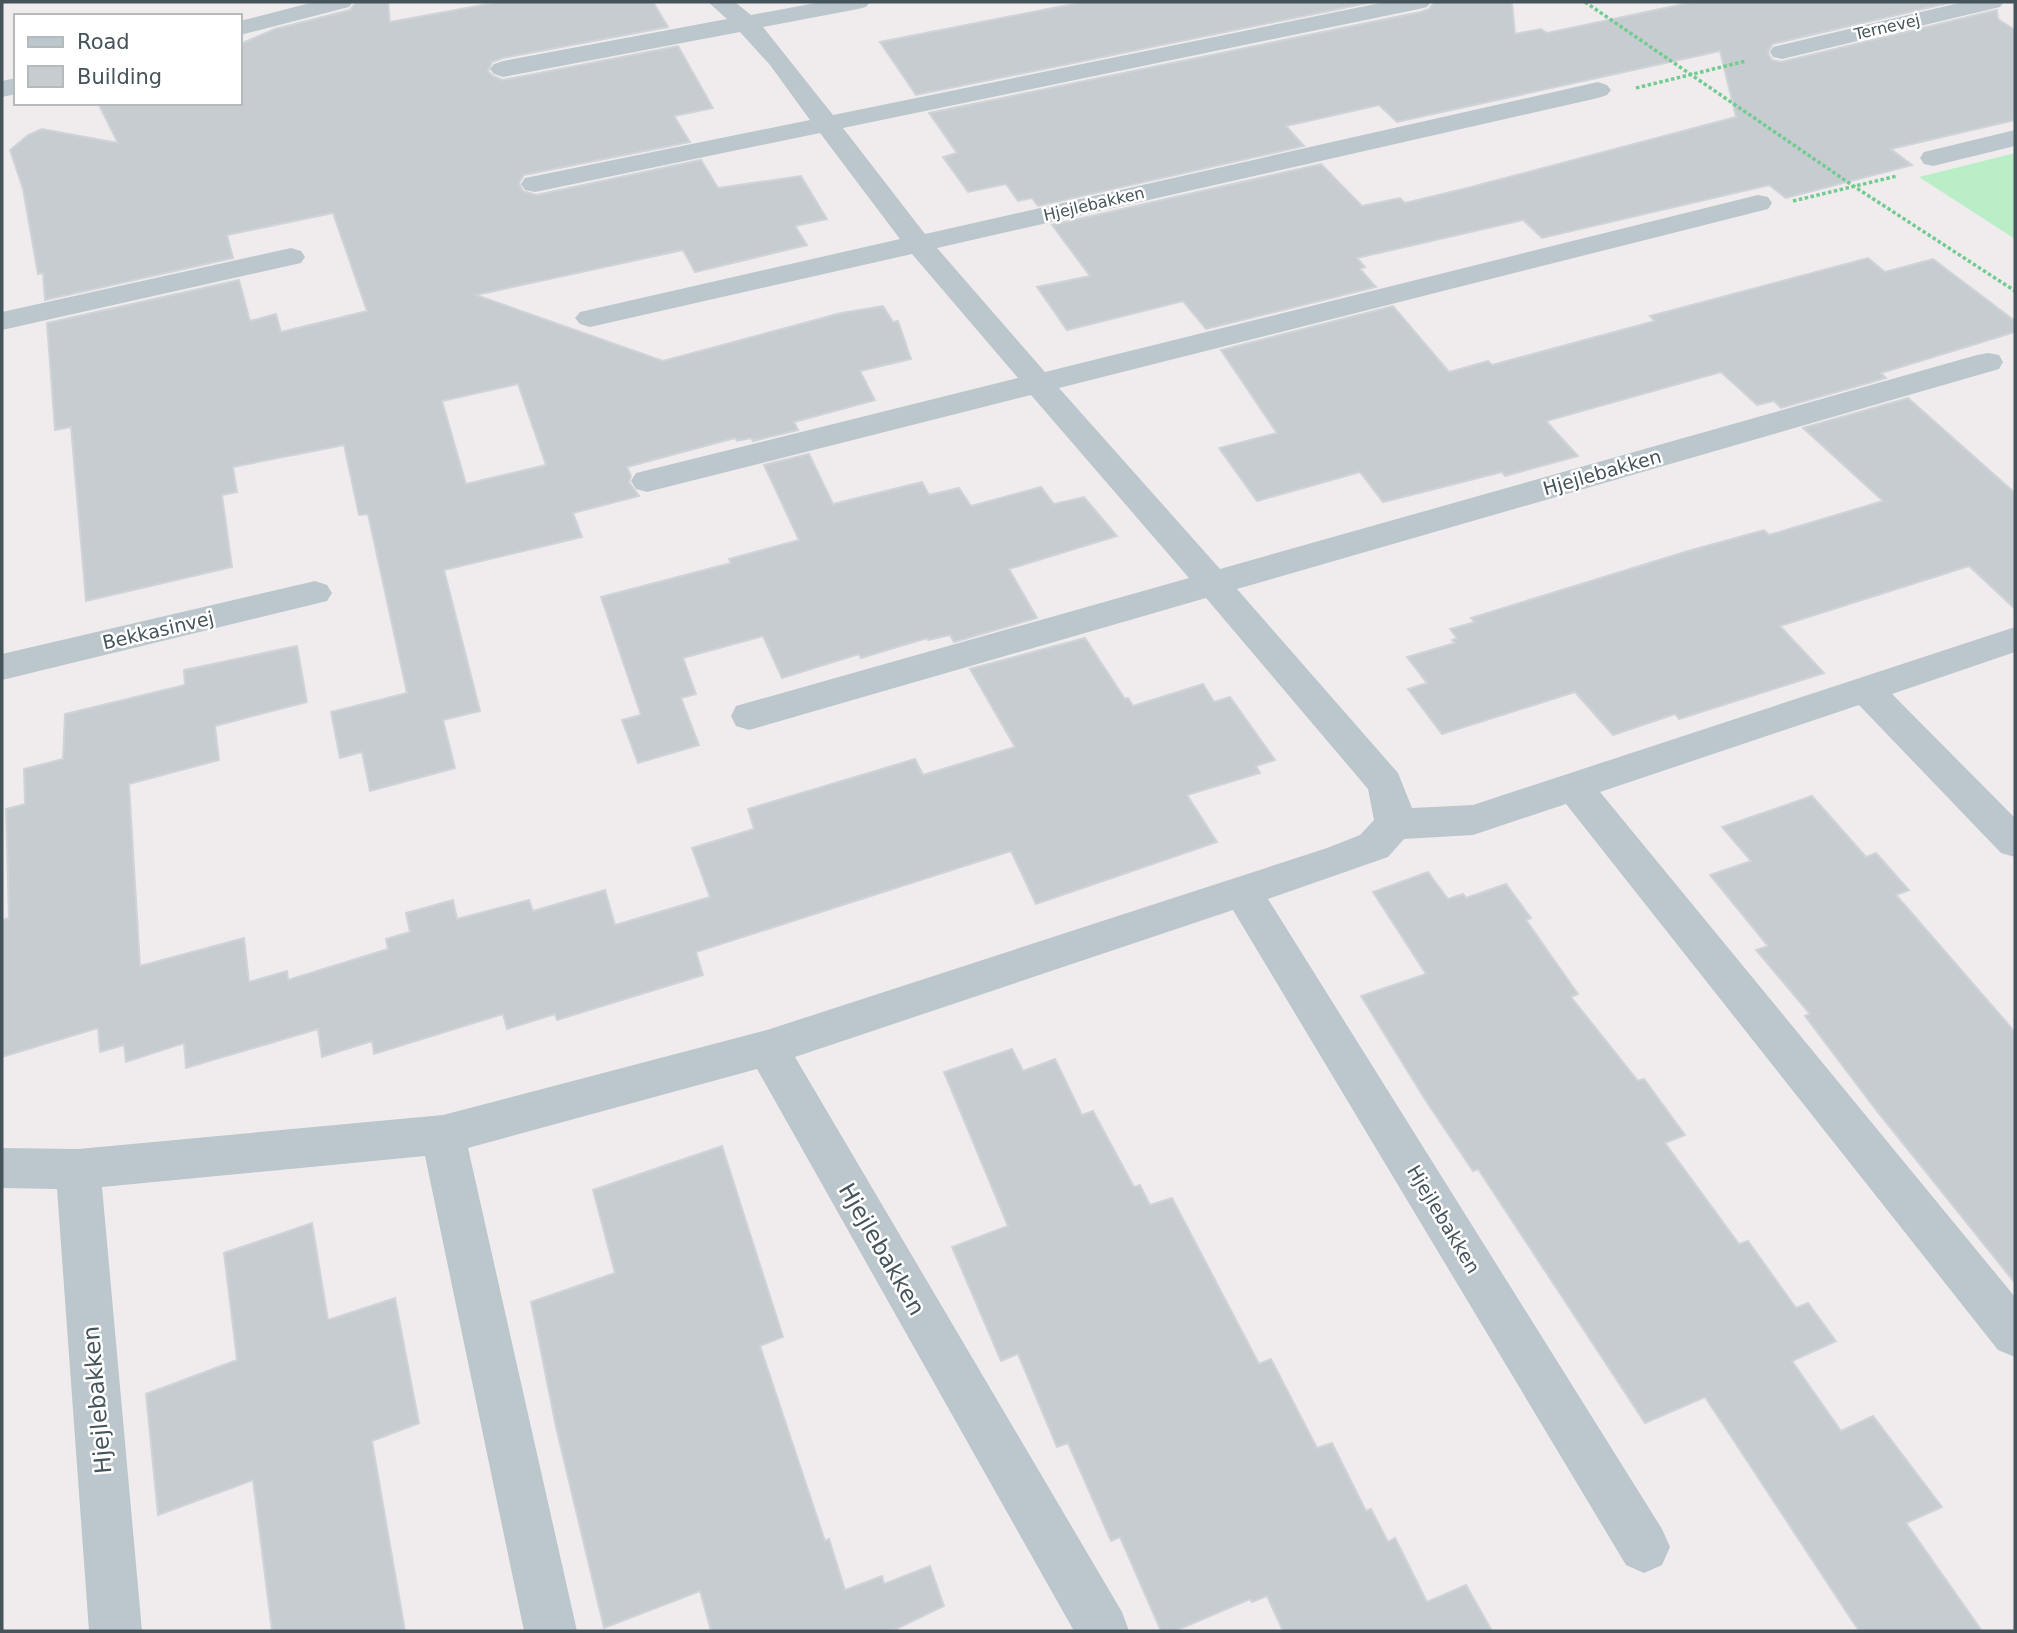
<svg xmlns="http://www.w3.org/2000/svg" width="2017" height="1633" font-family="'DejaVu Sans',sans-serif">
<rect width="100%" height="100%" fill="#f0eced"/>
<path fill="#baeec6" d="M2015,153v86l-96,-62z"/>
<g fill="#c6ccd0" stroke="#d0d4d9" stroke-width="2" fill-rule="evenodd">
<path d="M356,2h32l2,20 109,-20h154l15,25 -165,31 -11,4 -4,9 5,5 10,4 175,-34 35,62 -39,8 16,26 -166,33 -5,8 4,8 13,4 165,-35 17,28 83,-12 26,43 -32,7 12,19 -112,27 -12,-22 -207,45 187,66 178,-48 42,-7 10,16 5,-1 13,38 -51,12 15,29 -81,22 4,8 -45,11 -2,-3 -14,3 -2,-3 -108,29 4,9 -2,6 10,14 -66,17 9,24 -138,33 36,141 -37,9 12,48 -85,23 -8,-39 -22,6 -9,-46 76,-19 -39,-179 -9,1 -15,-70 -111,22 4,25 -15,3 10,72 -146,34 -15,-174 -16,3 -8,-107 192,-43 11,41 26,-7 5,18 86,-21 -34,-98 -106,22 6,23 -188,42 -2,-27 -5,1 -15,-85 -13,-39 18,-15 14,-6 76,14 -20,-40h142v-59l35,-15 75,-19zM518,384l28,81 -80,19 -24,-83z"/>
<path d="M1083,2h290l-457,93 -36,-53z"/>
<path d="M1434,2h78l3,32 26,-5 6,4 146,-31h260l-181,42 -4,9 4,7 9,2 216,-52 1,9 17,11v90l-124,29 21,16 -126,33 -17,-13 -227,53 -19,-18 -166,38 8,9 -5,2 16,18 -170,42 -23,-28 -116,29 -30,-43 53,-11 -38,-51 269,-61 41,42 38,-8 5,5 62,-15 269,-71 -16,-66 -323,71 -18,-17 -93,21 18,20 -266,60 -6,-8 -14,3 -12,-17 -38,8 -25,-35 14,-4 -28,-40 491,-101 9,-3z"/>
<path d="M1868,258l17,14 48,-13 82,62v11l-134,41 5,5 -105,30 -7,-7 -17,4 -36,-33 -175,49 32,35 -73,20 -3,-4 -119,30 -23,-30 -103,29 -38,-53 58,-15 -56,-83 172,-44 56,66 39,-11 4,4 163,-44 -5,-5z"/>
<path d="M1908,398l107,95v116l-46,-43 -189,60 44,47 -145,46 -4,-5 -62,21 -38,-43 -133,42 -34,-45 19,-6 -20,-26 48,-14 -3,-3 5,-2 -7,-9 25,-7 -4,-4 217,-67 76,-21 5,5 114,-34 -80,-73z"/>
<path d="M809,454l24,50 89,-22 7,13 30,-7 12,18 70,-19 13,17 30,-7 33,39 -108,33 28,49 -83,24 -4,-7 -22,5 -1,-2 -66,20 -2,-4 -77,24 -19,-42 -80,22 13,36 -15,4 18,47 -61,18 -16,-43 19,-5 -40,-118 130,-34 -2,-4 70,-19 -35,-75z"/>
<path d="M1085,638l40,61 3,-1 5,8 70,-22 11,18 16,-5 45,63 -19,6 4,7 -73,22 30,47 -181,62 -25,-53 -315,101 7,23 -146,45 -2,-6 -48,15 -4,-15 -129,40 -2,-13 -50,16 -4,-28 -132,39 -2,-25 -58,19 -2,-17 -24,7 -2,-24 -96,29v-137l7,-2 -3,-109 19,-5 -1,-35 39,-10 2,-45 120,-29 -1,-15 113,-24 10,56 -92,24 4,34 -90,24 11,182 104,-28 5,44 38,-11 1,9 100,-31 -2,-10 24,-7 -4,-19 47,-13 4,19 72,-19 4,11 72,-21 10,35 95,-28 -18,-49 62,-19 -6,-20 167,-50 8,16 92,-28 -45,-78z"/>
<path d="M1812,796l54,61 10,-4 33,37 -13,5 119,137v251l-139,-173 -71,-94 5,-2 -54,-64 12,-4 -58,-71 41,-14 -29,-34z"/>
<path d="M1428,872l20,27 15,-5 3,4 40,-14 25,34 -5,2 52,74 -7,3 67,84 6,-2 41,56 -20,8 74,101 9,-3 48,67 12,-5 28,38 -44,20 49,70 32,-15 69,91 -36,16 76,108h-123l-154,-234 -60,26 -167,-254 -5,2 -47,-70 -65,-105 65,-22 -53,-82z"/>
<path d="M1012,1049l11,22 32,-12 27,56 11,-4 41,76 6,-2 10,20 22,-7 87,166 12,-5 46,89 15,-5 34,68 5,-2 17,33 7,-4 32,64 39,-17 26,46h-209l-16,-35 -15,6 -2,-3 -75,32h-14l-41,-94 -9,4 -43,-98 -11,4 -39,-93 -17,7 -49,-114 56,-21 -64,-154z"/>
<path d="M722,1146l61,191 -23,9 65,195 4,-2 16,51 37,-14 2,8 46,-18 14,40 -52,25h-181l-11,-40 -96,37 -48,-201 -25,-125 84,-29 -22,-83z"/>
<path d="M312,1223l16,97 67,-22 24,125 -47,18 33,190h-133l-19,-151 -95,35 -12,-121 91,-34 -13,-107z"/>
</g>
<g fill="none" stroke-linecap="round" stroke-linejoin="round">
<g stroke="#72cc91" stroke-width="3.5" stroke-dasharray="3.5 2.5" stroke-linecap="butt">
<path d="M1585,2l270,185 160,104"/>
<path d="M1636,88l110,-27"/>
<path d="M1793,201l104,-25"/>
</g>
<g fill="#bbc7cc" fill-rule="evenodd">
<path d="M314,2h39l-4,5 -109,28v-14z"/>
<path d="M708,2h27l16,13 70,-13h49l-4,5 -8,2 -95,18 70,88 552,-113h46l-4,5 -8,2 -576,119 82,106 673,-152 9,3 4,5 -4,5 -9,3 -661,150 108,124 713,-177 10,2 4,6 -4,6 -709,179 161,181 757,-214 11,-2 11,2 4,7 -4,7 -762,220 161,184 14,35 61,-3 542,-178v25l-123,42 123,124v39l-14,-4 -142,-148 -259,87 415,505v60l-17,-7 -432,-546 -93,31 -69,4 -16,18 -120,42 394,630 8,18 -8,18 -18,8 -18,-8 -393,-655 -438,147 327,555 7,19h-55l-317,-562 -289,79 109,483h-53l-99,-475 -323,31 40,444h-53l-32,-442 -55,-1v-40l76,1 365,-34 324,-85 560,-182 33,-13 14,-15 -6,-31 -162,-191 -457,132 -13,-4 -5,-10 5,-10 453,-128 -158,-183 -384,97 -11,-3 -5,-8 5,-8 382,-95 -106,-124 -322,73 -10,-3 -5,-6 5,-6 320,-73 -80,-106 -285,59 -10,-2 -4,-6 4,-6 10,-2 275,-56 -40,-55 -30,-33 -237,45 -9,-3 -4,-5 4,-5 9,-3 224,-42z"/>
<path d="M1963,2h41l-4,5 -218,52 -9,-2 -3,-5 3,-5z"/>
<path d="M16,78v16l-14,3v-16z"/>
<path d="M2015,130v16l-82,20 -9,-2 -4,-6 4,-6z"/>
<path d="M291,248l10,3 4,6 -4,6 -299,67v-18z"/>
<path d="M315,581l12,4 5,8 -5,8 -325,79v-26z"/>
</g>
</g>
<g text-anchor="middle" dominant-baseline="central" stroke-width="5" stroke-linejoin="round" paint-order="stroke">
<g font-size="16" fill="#45535a" stroke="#fff">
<text transform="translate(1887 27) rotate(-13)">Ternevej</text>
<text transform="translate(1094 204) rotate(-13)">Hjejlebakken</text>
</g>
<g font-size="19" fill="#45535a" stroke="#fff">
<text transform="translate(1602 472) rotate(-16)">Hjejlebakken</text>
<text transform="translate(158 630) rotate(-13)">Bekkasinvej</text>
<text transform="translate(1444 1219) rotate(59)">Hjejlebakken</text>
</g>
<g font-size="23" fill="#45535a" stroke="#fff">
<text transform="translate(882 1249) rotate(60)">Hjejlebakken</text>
<text transform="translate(97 1400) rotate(-95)">Hjejlebakken</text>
</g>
</g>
<rect width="2017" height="1633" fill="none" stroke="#45535a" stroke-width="7"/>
<rect x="14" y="14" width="228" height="91" fill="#ffffff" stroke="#b5babd" stroke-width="2"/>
<rect x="28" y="37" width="35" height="10" fill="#bbc7cc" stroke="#b5babd" stroke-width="2"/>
<text x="77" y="49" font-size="21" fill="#45535a">Road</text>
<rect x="28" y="66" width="35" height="21" fill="#c6ccd0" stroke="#b5babd" stroke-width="2"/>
<text x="77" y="84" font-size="21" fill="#45535a">Building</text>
</svg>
